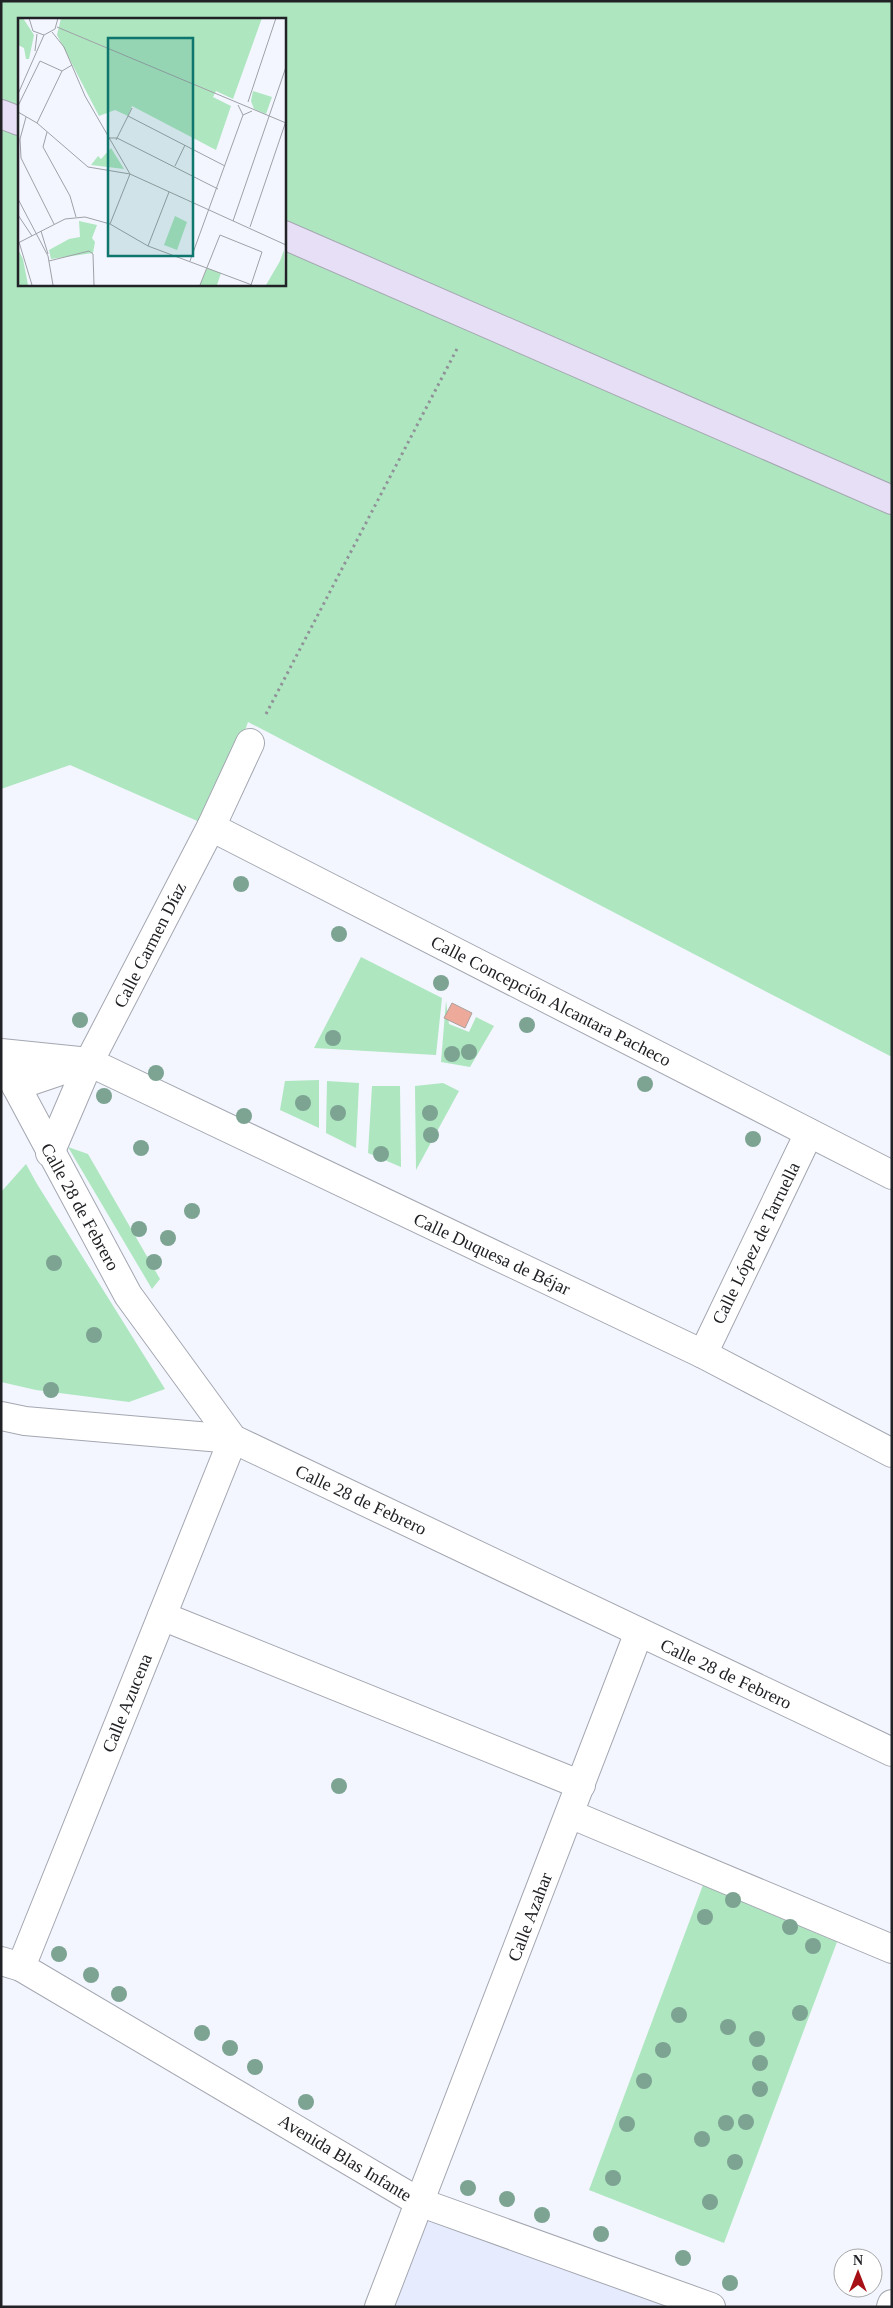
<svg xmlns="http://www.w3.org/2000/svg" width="893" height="2308" font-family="Georgia,serif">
<rect width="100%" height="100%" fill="#f3f6fe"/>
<path fill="#e6ecfd" d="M419,2202l288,105h-328z"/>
<g fill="#aee6c0" fill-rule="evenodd">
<path d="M1,1h891v1056l-644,-335 -37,105 -141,-62 -69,24zM19,19h265v265h-265z"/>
<path d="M361,957l81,41 -6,57 -122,-7z"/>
<path d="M446,1001l3,23 20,8 7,-15 18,9 -24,41 -29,-5z"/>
<path d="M319,1080v48l-39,-18 5,-29z"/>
<path d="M327,1081l32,2 -3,65 -30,-15z"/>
<path d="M443,1083l16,8 -43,79 -1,-84z"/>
<path d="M372,1086h28l1,81 -33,-14z"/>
<path d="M68,1147l20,7 72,125 -8,10z"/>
<path d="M26,1164l11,20 128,205 -36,13 -93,-12 -35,-8v-190z"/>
<path d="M703,1885l134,57 -113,301 -135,-53z"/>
</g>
<path fill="#eda99a" stroke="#aba09d" d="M452,1003l20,10 -7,15 -21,-10z"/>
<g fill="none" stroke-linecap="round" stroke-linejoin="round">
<g stroke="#a4a7b1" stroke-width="30">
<g id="street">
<path d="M211,827l681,348"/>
<path d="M1,1053l88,9 614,292 189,99"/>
<path d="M1,1058l127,237 105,144 659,313"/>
<path d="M16,1086l62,-21"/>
<path d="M50,1153l39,-91 122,-235 39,-84"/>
<path d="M703,1354l106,-221"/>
<path d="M1,1416l24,5 208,18"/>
<path d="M162,1616l419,169"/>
<path d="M570,1814l322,135"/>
<path d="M1,1961l20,6 398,235 292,105"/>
<path d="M21,1967l212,-528"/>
<path d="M379,2307l260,-675"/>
<path d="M891,2307l1,-3"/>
</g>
</g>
<g stroke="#a4a7b1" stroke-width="30">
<g id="secondary">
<path d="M1,114l18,7"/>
<path d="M284,235l608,265"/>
</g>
</g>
<path stroke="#909298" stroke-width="3" stroke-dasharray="2.5 4" stroke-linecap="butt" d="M266,714l192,-367"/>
<use href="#street" stroke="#fff" stroke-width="28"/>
<use href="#secondary" stroke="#e7dff5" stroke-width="28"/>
</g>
<g fill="#7da392">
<circle cx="241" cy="884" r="8"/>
<circle cx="339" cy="934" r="8"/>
<circle cx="441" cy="983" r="8"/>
<circle cx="80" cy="1020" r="8"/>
<circle cx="527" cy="1025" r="8"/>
<circle cx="333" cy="1038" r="8"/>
<circle cx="469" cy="1052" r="8"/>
<circle cx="452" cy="1054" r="8"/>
<circle cx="156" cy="1073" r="8"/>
<circle cx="645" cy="1084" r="8"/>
<circle cx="104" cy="1096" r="8"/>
<circle cx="303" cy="1103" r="8"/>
<circle cx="338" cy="1113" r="8"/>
<circle cx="430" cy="1113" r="8"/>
<circle cx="244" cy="1116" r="8"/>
<circle cx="431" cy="1135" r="8"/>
<circle cx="753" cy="1139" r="8"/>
<circle cx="141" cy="1148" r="8"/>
<circle cx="381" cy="1154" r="8"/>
<circle cx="192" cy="1211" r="8"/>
<circle cx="139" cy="1229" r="8"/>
<circle cx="168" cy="1238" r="8"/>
<circle cx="154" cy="1262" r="8"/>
<circle cx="54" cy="1263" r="8"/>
<circle cx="94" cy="1335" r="8"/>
<circle cx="51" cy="1390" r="8"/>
<circle cx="339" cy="1786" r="8"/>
<circle cx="733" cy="1900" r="8"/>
<circle cx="705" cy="1917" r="8"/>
<circle cx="790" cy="1927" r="8"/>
<circle cx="813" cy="1946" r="8"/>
<circle cx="59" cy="1954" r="8"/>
<circle cx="91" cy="1975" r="8"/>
<circle cx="119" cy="1994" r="8"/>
<circle cx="800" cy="2013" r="8"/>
<circle cx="679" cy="2015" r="8"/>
<circle cx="728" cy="2027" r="8"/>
<circle cx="202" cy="2033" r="8"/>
<circle cx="757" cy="2039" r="8"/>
<circle cx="230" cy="2048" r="8"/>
<circle cx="663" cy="2050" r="8"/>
<circle cx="760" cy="2063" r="8"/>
<circle cx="255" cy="2067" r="8"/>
<circle cx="644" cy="2081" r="8"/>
<circle cx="760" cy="2089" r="8"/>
<circle cx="306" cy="2102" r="8"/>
<circle cx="746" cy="2122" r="8"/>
<circle cx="726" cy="2123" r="8"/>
<circle cx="627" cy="2124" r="8"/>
<circle cx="702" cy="2139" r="8"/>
<circle cx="735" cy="2162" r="8"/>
<circle cx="613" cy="2178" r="8"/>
<circle cx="468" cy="2188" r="8"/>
<circle cx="507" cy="2199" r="8"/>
<circle cx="710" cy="2202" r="8"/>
<circle cx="542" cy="2215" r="8"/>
<circle cx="601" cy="2234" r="8"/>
<circle cx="683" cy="2258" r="8"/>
<circle cx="730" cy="2283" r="8"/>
</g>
<g text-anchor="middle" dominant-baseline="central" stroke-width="4.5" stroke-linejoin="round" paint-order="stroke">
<g font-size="18" fill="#202225" stroke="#fff">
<text transform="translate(150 945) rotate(-63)">Calle Carmen Díaz</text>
<text transform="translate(551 1001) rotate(27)">Calle Concepción Alcantara Pacheco</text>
<text transform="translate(80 1207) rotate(61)">Calle 28 de Febrero</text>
<text transform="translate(756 1243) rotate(-64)">Calle López de Tarruella</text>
<text transform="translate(492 1254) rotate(25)">Calle Duquesa de Béjar</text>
<text transform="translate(361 1500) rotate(25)">Calle 28 de Febrero</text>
<text transform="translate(726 1674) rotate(25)">Calle 28 de Febrero</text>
<text transform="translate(127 1703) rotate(-68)">Calle Azucena</text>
<text transform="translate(530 1917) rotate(-69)">Calle Azahar</text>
<text transform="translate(345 2158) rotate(31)">Avenida Blas Infante</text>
</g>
</g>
<g transform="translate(18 18)">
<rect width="268" height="268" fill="#f3f6fe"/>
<path d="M0,0h5l11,17 -5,24h-3l-2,-11 -6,-3zM43,0h201l-29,81 -17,-8 -3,6 18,9 -15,44 -84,-44 -4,10 -13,-6 -16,6 -42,-81zM235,73l19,6 -6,17 -12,-5 -3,-8zM93,130l13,21 -33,-4 7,-9 3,3zM157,198l12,6 -10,28 -13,-5zM61,203l18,4 -5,13 3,4 -2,11 -42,6 -2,-9 20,-11 11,-2zM0,231l5,10 5,26h-10zM266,232l1,35h-19l14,-24zM189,250l14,5 -4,12h-17z" fill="#aee6c0"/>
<path fill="none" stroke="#9fa1a7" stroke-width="1" d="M11,0l4,13 11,4 11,-6 3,-11M39,9l229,96M34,14l12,15 21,49 45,78 156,71M17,33l2,-17M0,76l26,-59M230,84l28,-84M220,87l5,10 9,-4M0,88l22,-45 22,10M0,94l19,11 51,44 42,7M110,98l97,50M8,99l-6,22 1,19 33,66M19,105l25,-52 10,-6M29,114l-4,15 27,49 6,21M90,120h9l101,51M98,122l16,-32M157,148l10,-21M0,181l30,57 5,29M0,197l14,21M215,203l53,-154M92,206l20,-50M232,209l36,-106M23,213l7,23M1,224l13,43M0,225l47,-24 20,-2 25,7 38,22 104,39M130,228l21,-54M31,243l40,-10 4,3 1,31M172,243l53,-146M182,267l20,-50 42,17 -11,33"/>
<path fill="#0f766e" fill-opacity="0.15" stroke="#0f766e" stroke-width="2.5" d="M90,20h85v218h-85z"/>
<rect width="268" height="268" fill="none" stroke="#202225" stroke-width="2.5"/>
</g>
<rect width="893" height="2308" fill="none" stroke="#202225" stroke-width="5"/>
<g transform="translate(858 2273)"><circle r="24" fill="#ffffff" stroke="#a6a7a8"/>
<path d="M0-4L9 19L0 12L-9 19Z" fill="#a60f15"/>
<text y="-8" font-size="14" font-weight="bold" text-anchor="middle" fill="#202225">N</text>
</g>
</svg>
